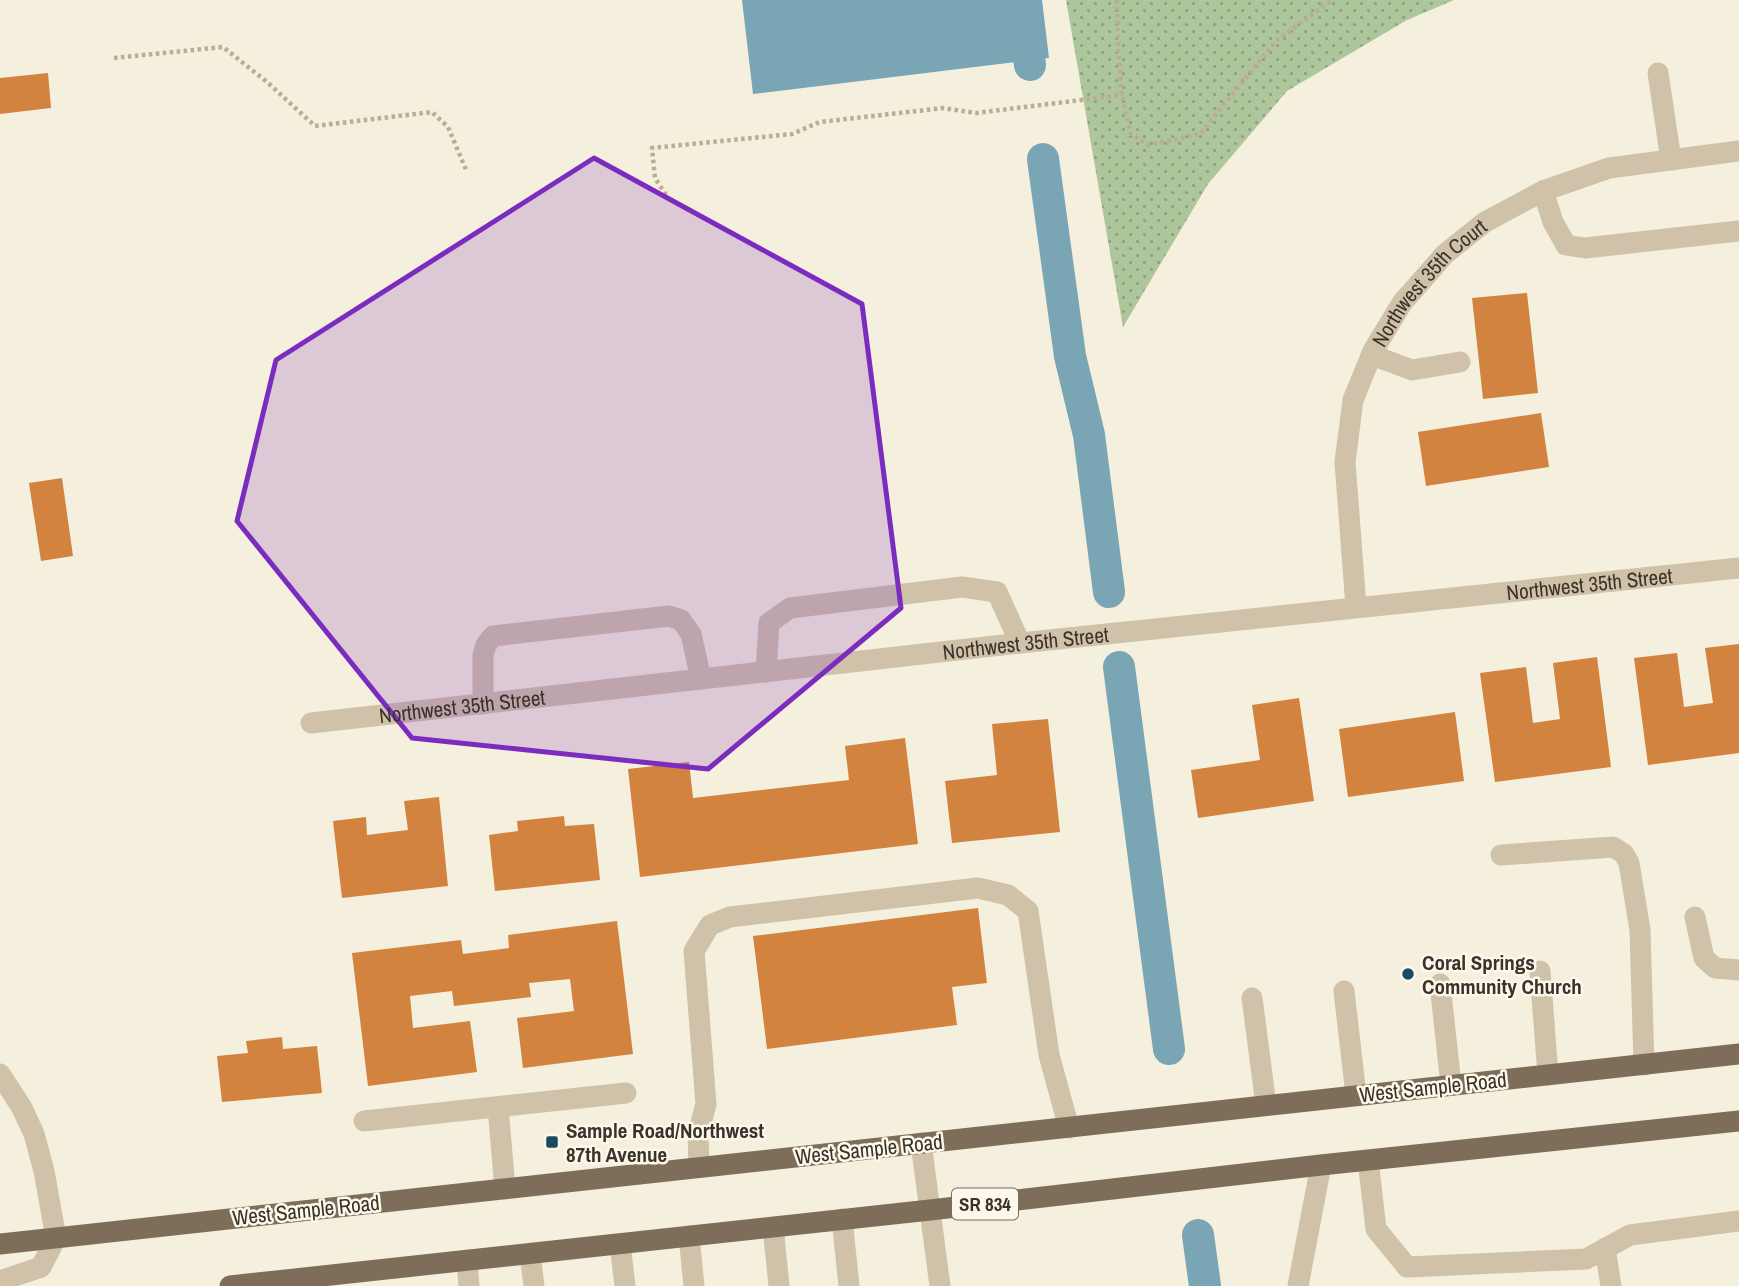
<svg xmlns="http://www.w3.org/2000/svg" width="1739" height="1286" font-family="'Archivo Narrow',sans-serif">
<defs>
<pattern id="grass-dots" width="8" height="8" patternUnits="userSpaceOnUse" patternTransform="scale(1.75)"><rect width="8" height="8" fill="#aec69b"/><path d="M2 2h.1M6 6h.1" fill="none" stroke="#8fa17e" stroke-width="1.8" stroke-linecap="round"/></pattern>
</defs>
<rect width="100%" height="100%" fill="#f5efdd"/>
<path fill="url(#grass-dots)" d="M1066,0h388l-47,20 -120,71 -79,93 -85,143z"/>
<path fill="#79a5b5" d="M742,0h300l7,58 -296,36z"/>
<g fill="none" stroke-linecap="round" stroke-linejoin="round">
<g stroke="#79a5b5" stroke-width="32">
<path d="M1021,0l9,65"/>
<path d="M1043,159l27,197 19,79 20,157"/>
<path d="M1119,667l50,382"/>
<path d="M1198,1235l7,51"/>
</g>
</g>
<g fill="#d1833f">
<path d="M48,73l3,35 -51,6v-36z"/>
<path d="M1527,293l11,100 -55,6 -11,-101z"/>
<path d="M1541,413l8,54 -123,19 -8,-54z"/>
<path d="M62,478l11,78 -32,5 -12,-78z"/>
<path d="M1739,644v109l-91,12 -14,-107 43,-5 7,54 29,-4 -8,-55z"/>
<path d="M1597,657l14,110 -116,15 -15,-109 46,-6 7,56 27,-4 -7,-56z"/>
<path d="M1299,698l15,103 -116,17 -7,-48 69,-10 -8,-55z"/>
<path d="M1455,712l9,69 -116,16 -9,-68z"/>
<path d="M1048,719l12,113 -108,11 -7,-62 52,-6 -5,-51z"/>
<path d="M905,738l13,106 -278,33 -12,-108 61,-7 4,36 156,-18 -4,-34z"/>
<path d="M439,797l9,89 -106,12 -9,-77 33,-4 1,18 41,-5 -4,-29z"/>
<path d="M564,816l1,10 29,-2 6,56 -105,11 -6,-56 29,-4 -1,-10z"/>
<path d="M978,908l9,75 -35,4 5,38 -190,24 -14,-113z"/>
<path d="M617,921l16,133 -110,14 -6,-50 57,-7 -4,-32 -41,4 2,14 -77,9 -2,-15 -42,5 3,32 57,-7 7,51 -109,14 -16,-133 109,-13 2,14 46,-6 -1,-13z"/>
<path d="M282,1037l1,12 34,-3 5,47 -100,9 -5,-46 31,-3 -2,-12z"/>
</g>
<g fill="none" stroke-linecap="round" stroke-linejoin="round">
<g stroke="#bbac92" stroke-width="4.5" stroke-dasharray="3.5 3.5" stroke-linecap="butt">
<path d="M1117,0l1,49 4,46 9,39 18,11 51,-11 76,-93 56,-41"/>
<path d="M114,58l109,-11 44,35 48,44 117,-14 16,15 19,45"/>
<path d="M666,195l-11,-17 -3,-30 140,-14 28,-12 123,-14 33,5 146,-18"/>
</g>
<g stroke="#cfc2a8" stroke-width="21">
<path d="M1658,73l13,87"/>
<path d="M1543,191l10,31 13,23 19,3 154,-17"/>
<path d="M1372,355l40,15 48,-8"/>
<path id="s1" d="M1356,607l-11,-145 8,-62 20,-49 29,-48 43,-49 40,-32 58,-31 66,-23 130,-17"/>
<path d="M766,672l3,-49 21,-15 172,-21 35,5 23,51"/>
<path d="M483,704v-49l3,-10 7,-9 176,-20 12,4 10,14 10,45"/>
<path id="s2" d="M311,723l709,-80 719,-75"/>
<path d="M1501,855l112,-8 11,7 5,9 11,67 4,135"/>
<path d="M1695,917l9,41 11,10 24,2"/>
<path d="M1540,971l8,104"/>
<path d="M1440,984l11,101"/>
<path d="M1344,991l12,104"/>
<path d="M1252,998l14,107"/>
<path d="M0,1074l22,34 12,26 10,37 12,67 -15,29 -41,14"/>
<path d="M498,1107l7,82"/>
<path d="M364,1121l262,-28"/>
<path d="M921,1143l19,143"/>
<path d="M1368,1160l8,69 31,38 179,-8 44,-24 109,-14"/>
<path d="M699,1167l-1,-33 8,-30 -12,-153 16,-26 20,-8 248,-29 30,7 20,16 21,144 20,73"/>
<path d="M842,1219l7,67"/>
<path d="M773,1227l6,59"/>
<path d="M689,1236l5,50"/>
<path d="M620,1244l5,42"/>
<path d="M1605,1248l6,38"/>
<path d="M530,1254l4,32"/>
<path d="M467,1260l2,26"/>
<path d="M1298,1286l23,-121"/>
</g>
<g stroke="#7e6d58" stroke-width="21">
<path d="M0,1244l1739,-190"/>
<path d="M230,1286l700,-76 391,-45 418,-44"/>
</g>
</g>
<path fill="#7b2cbf" fill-opacity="0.2" stroke="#7b2cbf" stroke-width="5" stroke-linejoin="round" d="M594,158l268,146 39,304 -193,161 -296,-31 -175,-217 39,-161z"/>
<g fill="#194c61" stroke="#fcf8eb" stroke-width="2.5">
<circle cx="1408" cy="974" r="7"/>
<rect x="545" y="1135" width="14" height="14" rx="3.5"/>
</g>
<g text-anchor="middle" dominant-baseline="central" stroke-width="5" stroke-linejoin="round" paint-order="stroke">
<rect fill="#fcf8eb" stroke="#756d63" stroke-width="2" x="952" y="1188.5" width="66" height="31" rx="5"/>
<g font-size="19" font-weight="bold" fill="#3b3229">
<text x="985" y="1204">SR 834</text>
</g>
<g font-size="21" fill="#3b3229" stroke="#fcf8eb">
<text stroke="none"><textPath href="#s1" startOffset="350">Northwest 35th Court</textPath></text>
<text stroke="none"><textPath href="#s2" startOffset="1286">Northwest 35th Street</textPath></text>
<text stroke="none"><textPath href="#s2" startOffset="719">Northwest 35th Street</textPath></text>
<text stroke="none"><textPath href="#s2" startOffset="152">Northwest 35th Street</textPath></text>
<text transform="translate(1433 1087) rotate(-6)">West Sample Road</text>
<text transform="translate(869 1149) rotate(-6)">West Sample Road</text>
<text transform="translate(306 1210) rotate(-6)">West Sample Road</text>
</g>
<g font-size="21" font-weight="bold" fill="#3b3229" stroke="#fcf8eb" text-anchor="start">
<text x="1422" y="962">Coral Springs<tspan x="1422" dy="24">Community Church</tspan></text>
<text x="566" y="1130">Sample Road/Northwest<tspan x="566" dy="24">87th Avenue</tspan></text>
</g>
</g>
</svg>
